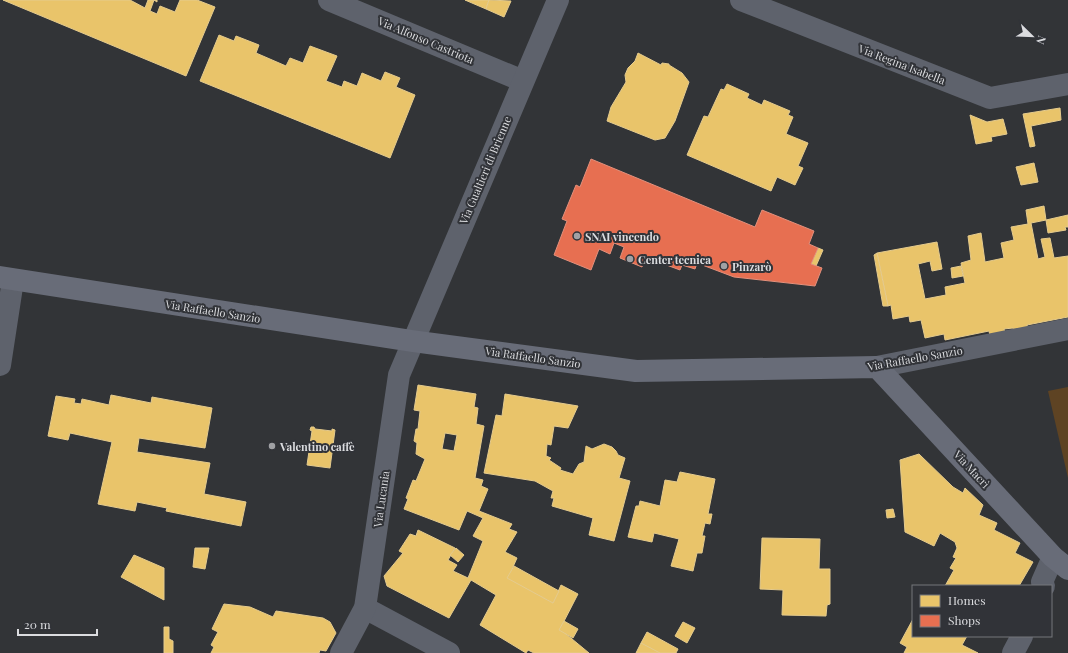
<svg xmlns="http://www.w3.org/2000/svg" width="1068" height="653" font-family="'Playfair Display',serif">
<rect width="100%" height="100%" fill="#323437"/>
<path fill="#5e4323" d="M1068,387v91l-20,-87z"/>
<g fill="#e9c46a" stroke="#e5cb8d" fill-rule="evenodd">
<path d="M3,0h127l15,8 3,-8h9v2l-3,-2 -4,11 7,3 3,-8 15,6 5,-12h17l18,7 -29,69z"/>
<path d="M465,0h24l-3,9z"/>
<path d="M489,0l22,1 -7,16 -18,-8z"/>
<path d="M219,35l15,6 2,-5 23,9 -3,8 30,13 4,-8 13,5 7,-17 27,10 -11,25 16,6 2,-6 13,5 5,-13 19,8 4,-9 15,6 -4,9 19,8 -25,63 -190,-77z"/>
<path d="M638,53l23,12 1,-2 7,1v1l13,8 7,9 -14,39 -10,17 -10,2 -48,-19 4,-14 15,-25 -1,-7 3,-7 7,-7z"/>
<path d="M727,84l22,10 -2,4 15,7 2,-5 26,11 -2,4 5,2 -7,17 22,9 -10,23 5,2 -8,17 -18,-8 -6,14 -84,-36 17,-39 4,1 13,-28 3,1z"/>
<path d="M1060,108l1,12 -30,6 4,20 -5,1 -7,-33z"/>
<path d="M970,115l17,7 16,-3 4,15 -16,3 1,4 -16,3z"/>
<path d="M1034,163l4,19 -17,3 -5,-18z"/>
<path d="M1044,206l2,14 -15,3 7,36 7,-2 -4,-18 9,-1 4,20 14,-2v61l-41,8 1,4 -14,3 -1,-4 -9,1 1,4 -15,3 -1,-5 -44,9 -1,-6 -19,4 -4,-18 -11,2 -1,-6 -16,3 -2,-14 -3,1 -11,-53 60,-11 5,27 -10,2 -2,-10 -12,3 7,35 21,-4 -1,-8 20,-4 -4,-20 10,-3 -3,-24 13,-3 4,29 19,-4 -3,-15 13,-3 -3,-13 17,-3 -2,-14z"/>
<path d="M1068,215v12h-3l1,3 -18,3 -2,-13z"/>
<path d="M818,248l5,2 -7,16 -5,-2z"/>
<path d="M877,253l11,53h-5l-9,-51z"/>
<path d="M961,266l2,10 -11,2 -1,-10z"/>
<path d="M418,385l58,9 -2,13 4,1 -2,16 8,2 -9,52 8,2 -2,6 7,3 -9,22 33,13 -3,5 8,3 -12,20 12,6 -9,20 45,25 8,-18 17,9 -18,35 29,24h-55l-6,-3 -2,3 -46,-28 16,-30 -25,-15 -22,38 -62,-32 -3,-10 19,-23 -4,-2 11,-17 6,2 2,-6 37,18 -7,12 9,5 -4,6 15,7 15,-37 -10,-5 10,-18 -16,-7 -8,19 -55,-21 4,-10 -2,-1 7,-18 3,1 9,-22 -9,-5 1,-11 -3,-2 2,-12h2l2,-18 -6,-1zM445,433l12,2 -3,16 -12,-2z"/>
<path d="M505,394l73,12 -10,22 -14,-2 -3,19 -4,-1 -1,12 5,2 -2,2 12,8 -1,2 13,4 6,-10 5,-2 2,-16 6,3 12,-5 8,3 4,4 2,4 7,3 -6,20 11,3 -16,60 -25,-6 4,-17 -41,-12 2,-8h-3l2,-7 -18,-10 -51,-8 12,-58 6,1z"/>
<path d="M111,395l40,8 1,-6 60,11 -7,40 -66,-10 -2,14 73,11 -6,31 42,8 -5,24 -75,-15 1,-3 -30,-6 -2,9 -37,-7 14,-62 -42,-9 -2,7 -20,-4 8,-40 19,3 -1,4 7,1 1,-5 27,6z"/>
<path d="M311,427h3l1,2 17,2v-2l3,1 -5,38 -23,-3 5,-34 -2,-1z"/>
<path d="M919,454l34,33 10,6 2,-5 18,17 -4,10 18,8 -3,7 26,13 -5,10 18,9 -14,24h-74l9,-16 -4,-2 6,-10 -3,-1 4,-9 -2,-6 -15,-9 -6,13 -29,-14 -5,-72z"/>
<path d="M680,472l35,7 -7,35h4l-2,10 -5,-1 -3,13h3l-3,17h-5l-4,18 -22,-5 8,-27 -25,-6 -2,9 -24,-5 8,-31h3l1,-5 20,5 5,-26 12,2z"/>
<path d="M893,509l2,8 -8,1 -1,-8z"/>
<path d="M762,538l58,1 -1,30h11v35l-3,1 -1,11 -44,-1 1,-25 -23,-1z"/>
<path d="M195,548h14l-4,21 -12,-2z"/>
<path d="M456,548l8,7 -6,7 -8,-7z"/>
<path d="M134,555l30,13v32l-43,-23z"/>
<path d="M514,566l45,25 -6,12 -46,-25z"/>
<path d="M224,604l26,3 23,10 3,-6 47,7 7,4 6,11 -10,18 -6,-1 -1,3h-108l3,-6 -3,-2 7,-13 -6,-3z"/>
<path d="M913,619v17h54l-5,9 16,8h-74l3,-6 -7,-4z"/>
<path d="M564,621l14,8 -5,9 -14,-8z"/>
<path d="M683,622l12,6 -8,15 -12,-7z"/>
<path d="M164,627h5v12l4,2v12h-9z"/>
<path d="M647,632l31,17 -2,4h-17l-18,-10z"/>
<path d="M641,643l19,10h-24z"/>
</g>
<path fill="#e76f51" stroke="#e3907c" d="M591,159l164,68 7,-17 52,21 -5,13 9,4 -7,16 11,4 -7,18 -81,-9 -37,-14 -2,6 -13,-4 -2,5 -35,-13 -3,10 -22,-9 4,-11 -10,-4 -4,11 -11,-5 -8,21 -37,-15 13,-34 -5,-2 14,-34 4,2z"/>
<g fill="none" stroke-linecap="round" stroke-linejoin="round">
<g stroke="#5e626c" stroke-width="22">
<path d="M329,0l194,81"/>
<path d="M741,0l249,98 78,-14"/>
<path d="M0,365l13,-85"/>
<path d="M877,367l191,-38"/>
<path d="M1044,586l-2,-4 11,-25"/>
<path d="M365,608l84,45"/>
<path d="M341,653l24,-45 34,-233 159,-375"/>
<path d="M1013,653l9,-17"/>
</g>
<path stroke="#686c78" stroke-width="22" d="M0,277l412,64 224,30 241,-4 176,190 15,12"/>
</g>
<g fill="#a0a1a4" stroke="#313338" stroke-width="1.5">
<circle cx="577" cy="236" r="4"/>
<circle cx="630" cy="259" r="4"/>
<circle cx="724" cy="266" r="4"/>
<circle cx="272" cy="446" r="4"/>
</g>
<g text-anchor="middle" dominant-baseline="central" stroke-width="4" stroke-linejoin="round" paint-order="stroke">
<g font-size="11" fill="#dbdcdf" stroke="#313338">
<text transform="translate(426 40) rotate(23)">Via Alfonso Castriota</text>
<text transform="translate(902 64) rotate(21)">Via Regina Isabella</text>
<text transform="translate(485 170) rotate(-67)">Via Gualtieri di Brienne</text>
<text transform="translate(213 311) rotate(9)">Via Raffaello Sanzio</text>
<text transform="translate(533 357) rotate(8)">Via Raffaello Sanzio</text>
<text transform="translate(915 358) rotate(-10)">Via Raffaello Sanzio</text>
<text transform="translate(972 469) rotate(47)">Via Macrì</text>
<text transform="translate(381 499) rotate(-82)">Via Lucania</text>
</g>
<g font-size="11" font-weight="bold" fill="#dbdcdf" stroke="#313338" text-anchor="start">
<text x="585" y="236">SNAI vincendo</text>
<text x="638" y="259">Center tecnica</text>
<text x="732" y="266">Pinzarò</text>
<text x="280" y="446">Valentino caffè</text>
</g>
</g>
<rect x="912" y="585" width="140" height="52" fill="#313338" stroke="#75777b"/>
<rect x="920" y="595" width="20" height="12" fill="#e9c46a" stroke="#75777b"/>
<text x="948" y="605" font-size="12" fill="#dbdcdf">Homes</text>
<rect x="920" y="615" width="20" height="12" fill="#e76f51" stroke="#75777b"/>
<text x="948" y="625" font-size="12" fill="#dbdcdf">Shops</text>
<g transform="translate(1032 36) rotate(113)" stroke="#313338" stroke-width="3" paint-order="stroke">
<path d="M0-3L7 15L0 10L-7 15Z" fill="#dbdcdf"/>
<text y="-6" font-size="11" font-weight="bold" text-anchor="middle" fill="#dbdcdf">N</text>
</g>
<path d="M18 629v6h79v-6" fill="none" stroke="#dbdcdf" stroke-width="2"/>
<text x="24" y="629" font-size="12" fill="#dbdcdf" stroke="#313338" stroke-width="3" paint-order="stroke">20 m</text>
</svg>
